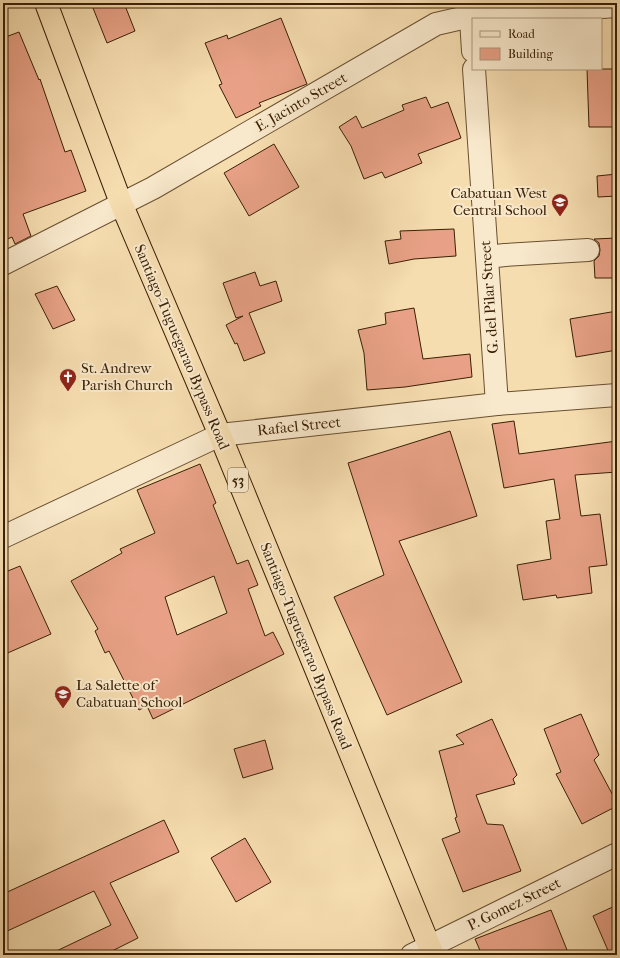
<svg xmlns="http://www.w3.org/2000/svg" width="620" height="958" font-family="'IM FELL French Canon',serif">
<rect width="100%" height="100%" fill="#f6ddb0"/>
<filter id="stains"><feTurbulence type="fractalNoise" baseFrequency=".005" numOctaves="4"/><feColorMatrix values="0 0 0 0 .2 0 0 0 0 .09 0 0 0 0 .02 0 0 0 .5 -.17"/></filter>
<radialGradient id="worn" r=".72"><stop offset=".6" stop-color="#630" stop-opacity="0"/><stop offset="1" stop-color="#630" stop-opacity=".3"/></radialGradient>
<g fill="#e8a186" stroke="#3a2005" fill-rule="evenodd">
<path d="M91,3h33l11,28 -28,12z"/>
<path d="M281,18l26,66 -48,19 2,3 -25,12 -17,-33 3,-1 -17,-41 22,-8 1,4z"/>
<path d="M19,32l20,48 1,-1 25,73 6,-2 15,41 -63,23 8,22 -16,8 -3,-7 -9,4v-203z"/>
<path d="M587,69h30v58h-28z"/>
<path d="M426,97l5,11 17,-6 13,36 -43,16 4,9 -37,15 -3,-6 -18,7 -13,-33 -12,-19 17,-11 6,12 42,-18 -2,-5z"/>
<path d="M274,144l25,43 -50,29 -25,-43z"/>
<path d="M617,174v22l-19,1 -1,-21z"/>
<path d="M454,229l2,27 -42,3 -25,5 -4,-23 16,-2 -1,-8z"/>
<path d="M617,238v40h-22l-1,-17 5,-5 1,-6 -1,-7 -5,-4z"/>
<path d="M255,272l5,14 16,-5 6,20 -33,12 16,40 -21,8 -7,-18 -2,1 -9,-19 17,-9 -7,2 -13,-35z"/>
<path d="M57,286l18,34 -22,9 -18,-35z"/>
<path d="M414,308l9,51 47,-5 2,23 -67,10 -38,3 -3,-37 -6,-23 28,-6 -1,-11z"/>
<path d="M617,311v39l-41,7 -6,-38z"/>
<path d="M514,421l5,33 98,-13v31l-42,3 6,41 19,-2 7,51 -18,2 3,26 -35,5 -1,-3 -33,5 -6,-35 34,-6 -5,-38 14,-2 -6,-40 -50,9 -12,-64z"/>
<path d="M450,431l27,85 -78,25 63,141 -75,33 -53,-118 50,-22 -36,-112z"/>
<path d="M200,464l16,39 -3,2 24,59 11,-4 10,25 -10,4 17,47 8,-4 11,22 -131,65 -6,-13 -8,4 -30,-59 -4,2 -10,-22 3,-2 -27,-48 51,-28 -2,-4 35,-16 -18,-43zM214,576l13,37 -50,22 -12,-38z"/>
<path d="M20,566l31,68 -48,21v-82z"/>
<path d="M581,714l18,41 -5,5 23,43v3l-35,18 -26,-50 5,-2 -17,-43z"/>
<path d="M492,719l25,56 -4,4 2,5 -39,11 11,29 16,1 18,46 -58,21 -21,-53 18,-7 -5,-14 2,-1 -18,-66 25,-7 -8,-9z"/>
<path d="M265,740l8,29 -30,9 -9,-29z"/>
<path d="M164,820l15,32 -69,31 28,55 -34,17h-56l63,-30 -17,-34 -91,42v-39z"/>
<path d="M245,838l26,44 -35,20 -25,-44z"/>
<path d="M617,905v50h-7l-17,-39z"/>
<path d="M551,910l18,45h-87l-7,-16z"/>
</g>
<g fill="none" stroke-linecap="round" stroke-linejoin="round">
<g stroke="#694f30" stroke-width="24">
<g id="minor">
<path d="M470,3l3,48"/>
<path d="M474,69l23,335"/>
<path d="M487,257l18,-2 83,-5"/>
<path d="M3,264l150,-76 283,-164 35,-8 146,-10"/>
<path d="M3,537l217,-102 277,-31 120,-9"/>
<path d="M412,955l205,-101"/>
</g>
</g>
<g stroke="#3a2005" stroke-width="24">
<path id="highway" d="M46,3l75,200 99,232 213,520"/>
</g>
<use href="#minor" stroke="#f9e9cc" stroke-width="22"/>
<use href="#highway" stroke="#f6ddb0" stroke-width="22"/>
</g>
<defs>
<g id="school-pin" transform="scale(0.9)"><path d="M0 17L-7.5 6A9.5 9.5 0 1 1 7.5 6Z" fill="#8f2418" stroke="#f9e9cc"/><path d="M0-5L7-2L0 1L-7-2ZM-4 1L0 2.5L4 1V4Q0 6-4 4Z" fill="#fff"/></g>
<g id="church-pin" transform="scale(0.9)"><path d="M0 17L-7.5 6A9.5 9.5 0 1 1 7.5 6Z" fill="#8f2418" stroke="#f9e9cc"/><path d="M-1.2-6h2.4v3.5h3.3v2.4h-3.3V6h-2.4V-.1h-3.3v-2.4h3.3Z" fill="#fff"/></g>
</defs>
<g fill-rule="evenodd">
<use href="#school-pin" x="560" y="202"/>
<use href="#church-pin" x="68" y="377"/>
<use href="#school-pin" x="63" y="694"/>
</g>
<g text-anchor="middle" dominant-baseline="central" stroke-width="4" stroke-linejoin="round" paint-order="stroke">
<rect fill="#f9e9cc" stroke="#735c41" stroke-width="1" x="228" y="468" width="20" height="24" rx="3"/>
<g font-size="14" font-weight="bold" fill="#3a2005">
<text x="238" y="480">53</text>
</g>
<g font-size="15" fill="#3a2005" stroke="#f9e9cc">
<text transform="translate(301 102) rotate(-30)">E. Jacinto Street</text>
<text transform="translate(489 297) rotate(-94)">G. del Pilar Street</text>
<text transform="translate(182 347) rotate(67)">Santiago-Tuguegarao Bypass Road</text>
<text transform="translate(299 426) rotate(-6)">Rafael Street</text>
<text transform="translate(306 646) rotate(68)">Santiago-Tuguegarao Bypass Road</text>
<text transform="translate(514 904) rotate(-26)">P. Gomez Street</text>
</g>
<g font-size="15" fill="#3a2005" stroke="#f9e9cc" text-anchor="start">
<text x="547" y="193" text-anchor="end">Cabatuan West<tspan x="547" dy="17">Central School</tspan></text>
<text x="81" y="368">St. Andrew<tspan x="81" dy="17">Parish Church</tspan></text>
<text x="76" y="685">La Salette of<tspan x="76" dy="17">Cabatuan School</tspan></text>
</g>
</g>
<rect width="620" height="958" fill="none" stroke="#f6ddb0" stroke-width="16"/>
<rect x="4" y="4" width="612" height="950" fill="none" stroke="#3a2005" stroke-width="2"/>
<rect x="8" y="8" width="604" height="942" fill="none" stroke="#3a2005"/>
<rect x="472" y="18" width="130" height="52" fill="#f9e9cc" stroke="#ad997c"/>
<rect x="480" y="31" width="20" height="6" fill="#f9e9cc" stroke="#ad997c"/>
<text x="508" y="38" font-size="12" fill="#3a2005">Road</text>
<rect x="480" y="48" width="20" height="12" fill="#e8a186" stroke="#ad997c"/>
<text x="508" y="58" font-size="12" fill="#3a2005">Building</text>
<rect width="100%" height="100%" filter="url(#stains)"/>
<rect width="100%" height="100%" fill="url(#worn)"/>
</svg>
